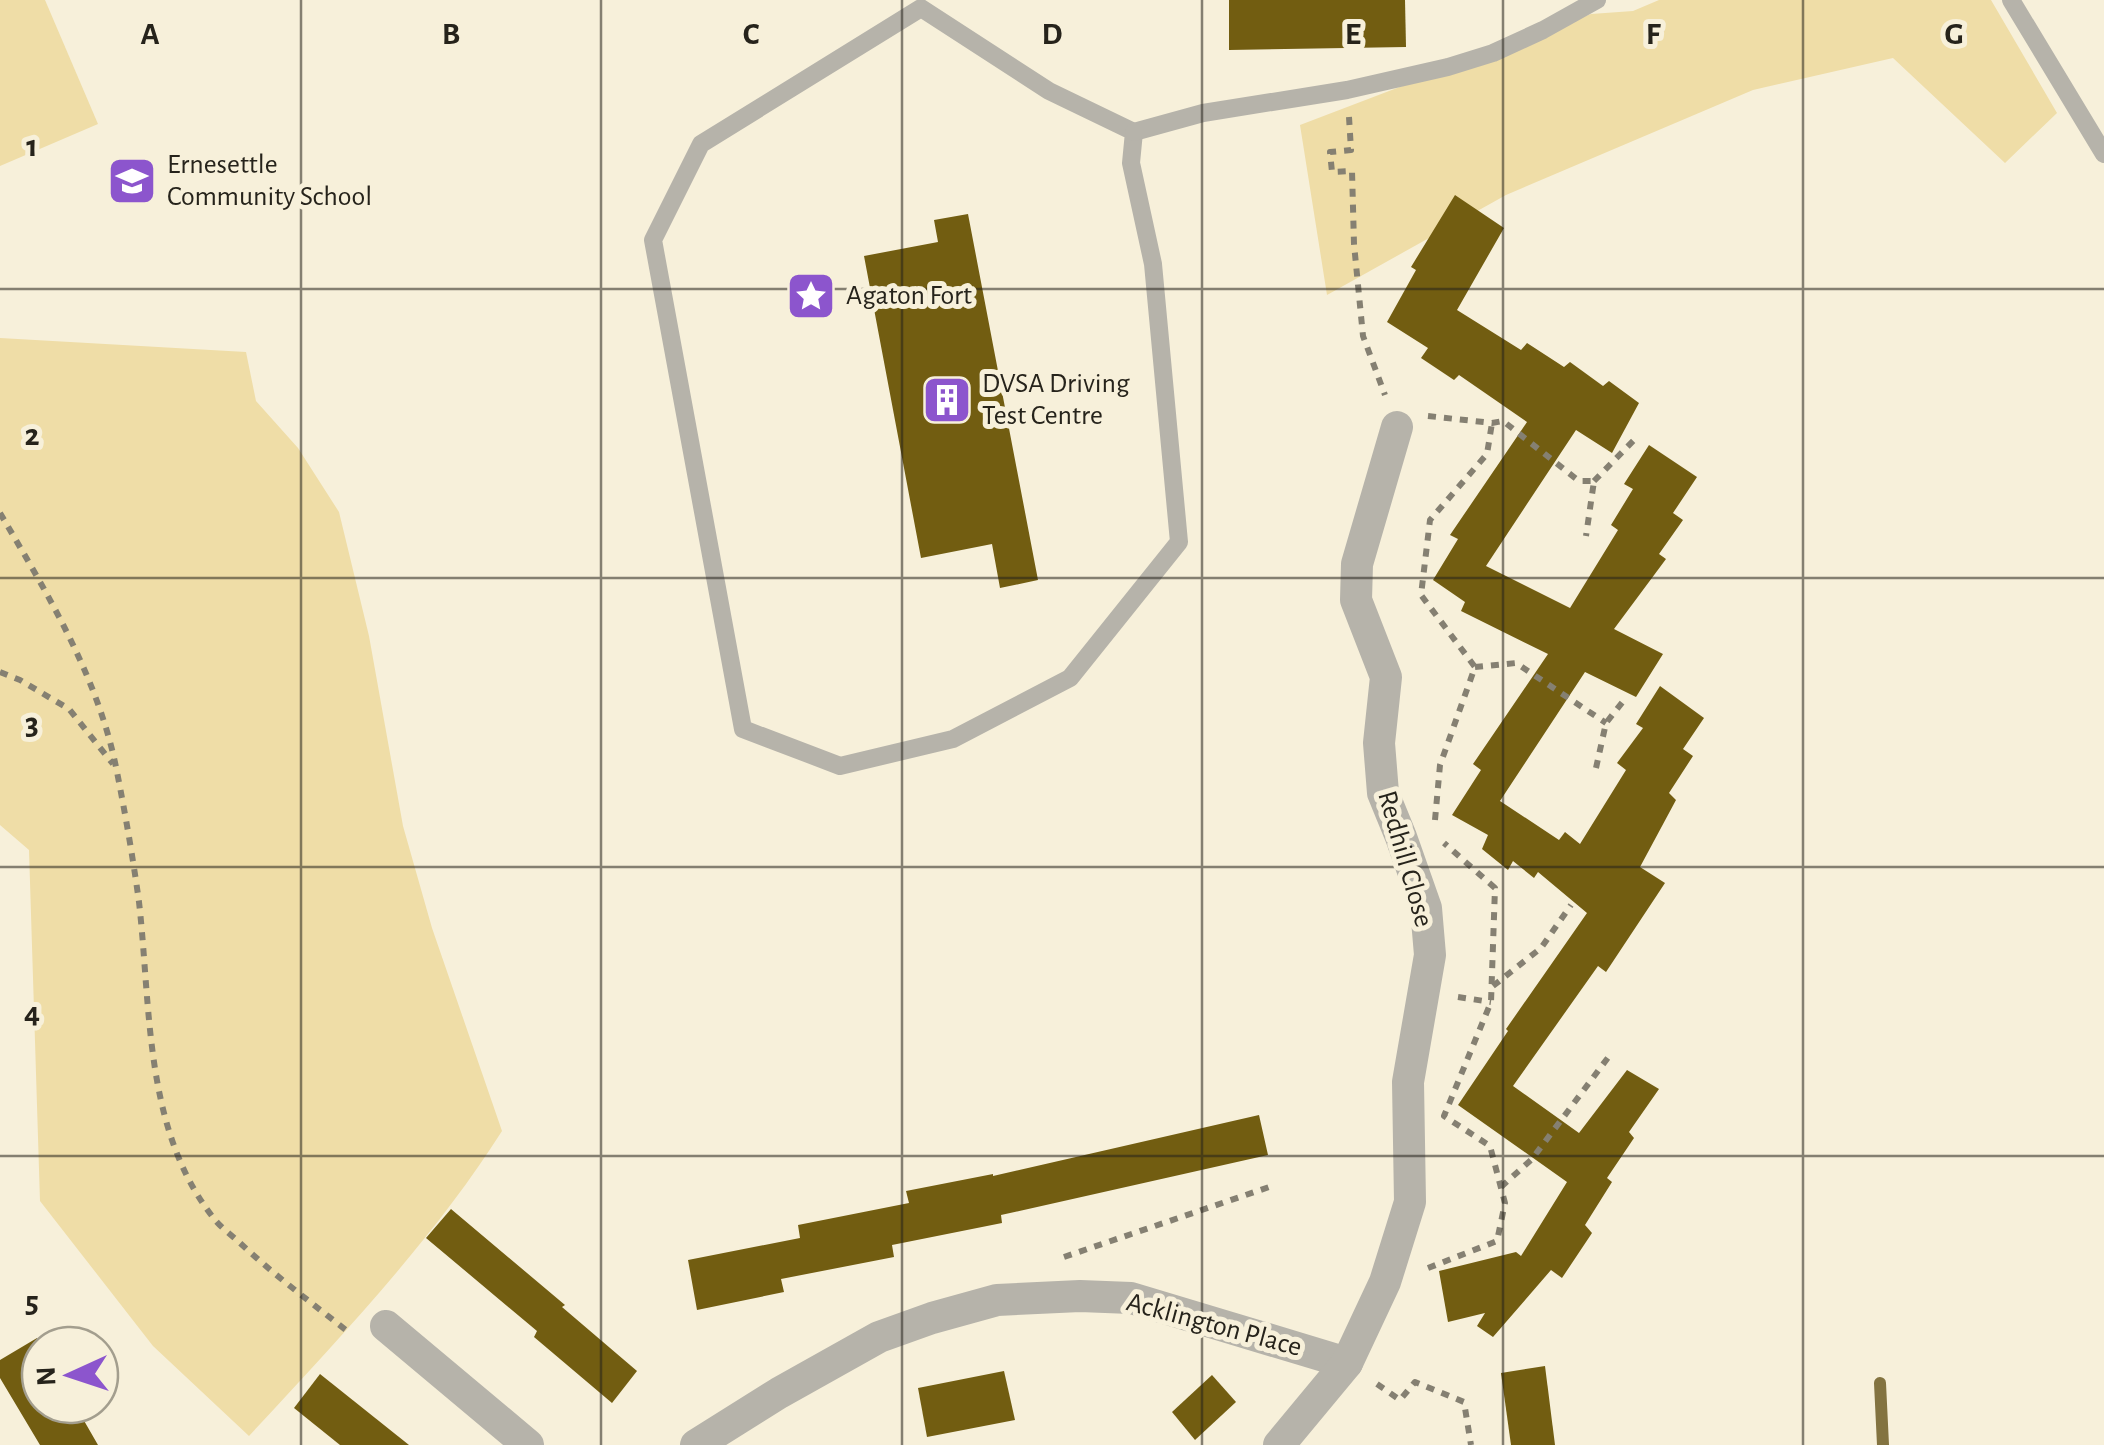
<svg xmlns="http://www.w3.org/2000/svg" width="2104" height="1445" font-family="'Alegreya Sans',sans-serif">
<rect width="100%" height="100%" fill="#f7f0da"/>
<g fill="#efdda7">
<path d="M0,0h45l53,124 -98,42z"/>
<path d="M1659,0h332l66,113 -52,50 -112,-105 -140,32 -247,105 -179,100 -27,-170 291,-111 42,-3z"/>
<path d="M0,338l246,14 10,49 42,47 41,64 30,124 34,190 29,102 70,203c-69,109 -165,210 -253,305l-96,-90 -113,-145 -11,-351 -29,-25z"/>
</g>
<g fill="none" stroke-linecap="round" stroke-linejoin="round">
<path stroke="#837340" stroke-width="12" d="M1880,1383l3,62"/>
</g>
<g fill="#725d11">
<path d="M1229,0h176l1,47 -177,3z"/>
<path d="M1455,195l49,33 -47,82 64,40 6,-7 37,24 6,-5 33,24 6,-5 30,22 -27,50 -36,-23 -90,136 84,42 48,-78 -7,-5 22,-36 -9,-5 25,-39 48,32 -24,36 10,7 -24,34 7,5 -52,70 49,25 -27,43 -51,-25 -85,129 59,39 6,-8 15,12 46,-74 -9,-7 26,-35 -7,-4 24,-38 44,32 -21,31 10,7 -24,37 7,7 -36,67 25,16 -59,89 -8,-6 -85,120 66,47 48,-63 32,19 -30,43 5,6 -27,40 5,4 -27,43 7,8 -30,45 -11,-8 -58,67 -16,-11 8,-13 -37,9 -9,-51 77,-19 5,4 46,-74 -109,-77 50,-74 -2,-2 81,-116 -49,-41 -4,6 -21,-17 -5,9 -26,-21 6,-14 -36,-20 29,-45 -8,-6 75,-110 -87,-43 4,-9 -32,-22 25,-41 -8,-4 77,-113 -68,-47 -5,5 -33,-22 7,-10 -41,-26 29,-52 -5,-3z"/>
<path d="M968,214l70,366 -38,8 -8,-44 -71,14 -57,-302 74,-14 -4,-22z"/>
<path d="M1259,1115l9,40 -267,60 1,8 -110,22 2,12 -113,22 3,13 -87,18 -9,-50 112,-22 -2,-13 111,-22 -3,-12 87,-17v2z"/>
<path d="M451,1209l114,96 -3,2 75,64 -25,32 -78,-66 3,-6 -111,-93z"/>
<path d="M37,1338l4,7 -1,60h35l23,40h-58l-40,-67v-18z"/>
<path d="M1545,1366l10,79h-44l-10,-72z"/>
<path d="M1004,1371l11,49 -88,17 -9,-49z"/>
<path d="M320,1374l89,71h-69l-46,-37z"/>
<path d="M1212,1375l24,27 -41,38 -23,-28z"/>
</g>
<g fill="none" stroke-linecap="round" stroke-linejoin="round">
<g stroke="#858072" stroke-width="6" stroke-dasharray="8 8" stroke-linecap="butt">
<path d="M1349,117l2,33 -21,2 2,20 20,-1 2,73 9,92 22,59"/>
<path d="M1428,416l64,7 11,-2 76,60h15l-8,55"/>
<path d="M1594,481l44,-45"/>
<path d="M0,513c47,80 97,162 116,254 9,45 17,91 23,135 12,105 5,226 73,314 7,10 18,18 27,26 35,33 74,62 112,92"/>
<path d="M1475,667l41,-4 90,60"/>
<path d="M0,672l20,8 49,29 44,55"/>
<path d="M1596,768l10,-45 19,-24"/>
<path d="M1435,820l5,-55 35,-98 -54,-72 9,-75 57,-66 5,-31"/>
<path d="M1493,986l48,-38 30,-43"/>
<path d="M1458,997l33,5"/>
<path d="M1501,1187l31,-28 78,-104"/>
<path d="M1064,1257l211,-72"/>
<path d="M1428,1268l69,-27 8,-38 -15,-57 -46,-30 47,-114 4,-114 -51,-45"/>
<path d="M1377,1384l23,16 15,-18 49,20 7,43"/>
</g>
<g stroke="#b6b3aa" stroke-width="18">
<path d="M2011,0l93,154"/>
<path d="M921,8l128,83 85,41 -3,31 22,101 26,278 -109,136 -117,61 -113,27 -97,-37 -90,-489 48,-96z"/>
<path d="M1134,132l69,-19 144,-23 101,-23 45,-14 50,-23 54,-30"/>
</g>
<g stroke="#b6b3aa" stroke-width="32">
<path d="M386,1326l142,119"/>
<path d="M696,1445l83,-52 100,-56 53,-19 65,-18 83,-4 51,2 216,65"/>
<path d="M1279,1445l68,-82 38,-81 25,-80 -2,-120 22,-127 -4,-47 -25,-71 -18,-44 -4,-50 7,-66 -30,-77 1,-36 40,-137"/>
</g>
</g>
<path fill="none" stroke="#26231b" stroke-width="2.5" stroke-opacity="0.55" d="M301,0v1445M601,0v1445M902,0v1445M1202,0v1445M1503,0v1445M1803,0v1445M0,289h2104M0,578h2104M0,867h2104M0,1156h2104"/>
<defs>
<g id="school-square" transform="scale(2.5)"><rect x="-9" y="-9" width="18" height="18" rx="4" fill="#8c55cd" stroke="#f7f0da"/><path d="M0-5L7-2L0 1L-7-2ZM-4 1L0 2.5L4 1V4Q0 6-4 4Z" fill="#fff"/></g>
<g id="sight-square" transform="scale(2.5)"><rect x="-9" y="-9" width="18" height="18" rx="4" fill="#8c55cd" stroke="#f7f0da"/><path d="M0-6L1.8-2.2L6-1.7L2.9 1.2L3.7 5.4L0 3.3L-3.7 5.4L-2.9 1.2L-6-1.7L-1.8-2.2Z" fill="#fff"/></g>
<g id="building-square" transform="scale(2.5)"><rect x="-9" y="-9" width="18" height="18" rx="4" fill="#8c55cd" stroke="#f7f0da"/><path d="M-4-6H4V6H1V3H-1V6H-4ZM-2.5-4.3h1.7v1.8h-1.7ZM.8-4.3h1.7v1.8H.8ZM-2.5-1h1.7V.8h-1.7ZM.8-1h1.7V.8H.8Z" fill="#fff"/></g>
</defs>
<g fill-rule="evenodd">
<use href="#school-square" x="132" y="181"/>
<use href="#sight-square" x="811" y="296"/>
<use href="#building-square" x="947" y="400"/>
</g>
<g text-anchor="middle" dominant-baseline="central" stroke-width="10" stroke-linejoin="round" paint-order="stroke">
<g font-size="28" fill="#26231b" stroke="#f7f0da" text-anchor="start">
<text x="167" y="165">Ernesettle<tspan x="167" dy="32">Community School</tspan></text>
<text x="846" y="296">Agaton Fort</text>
<text x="982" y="384">DVSA Driving<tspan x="982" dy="32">Test Centre</tspan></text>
</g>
<g font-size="28" fill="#26231b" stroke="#f7f0da">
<text transform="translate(1405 859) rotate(74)">Redhill Close</text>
<text transform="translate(1214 1325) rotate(15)">Acklington Place</text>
</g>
</g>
<g font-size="32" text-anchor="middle" font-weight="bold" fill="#26231b" stroke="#f7f0da" stroke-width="10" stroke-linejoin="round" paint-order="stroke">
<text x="150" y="44">A</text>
<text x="451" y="44">B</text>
<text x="751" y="44">C</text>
<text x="1052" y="44">D</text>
<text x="1353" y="44">E</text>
<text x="1653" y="44">F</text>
<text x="1954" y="44">G</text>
<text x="32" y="156">1</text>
<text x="32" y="445">2</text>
<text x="32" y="734">3</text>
<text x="32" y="1023">4</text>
<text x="32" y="1312">5</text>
</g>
<g transform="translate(70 1375) rotate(267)"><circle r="48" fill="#f7f0da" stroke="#a39e8e" stroke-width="2.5"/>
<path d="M0-8L18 38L0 25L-18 38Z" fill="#8c55cd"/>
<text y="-15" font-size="28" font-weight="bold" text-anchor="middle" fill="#26231b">N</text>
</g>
</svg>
